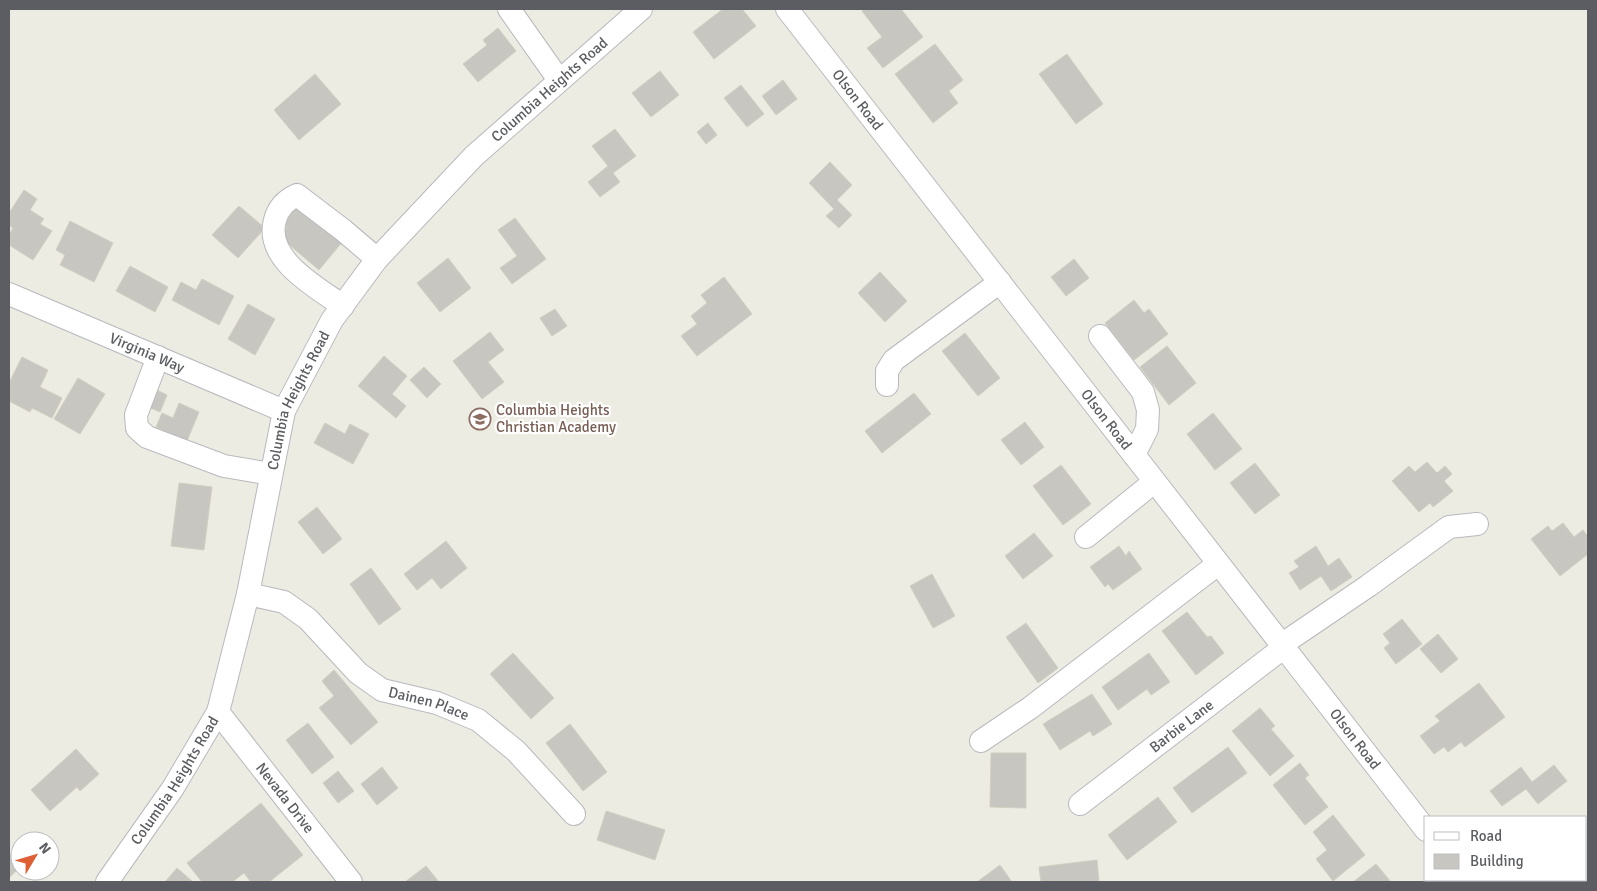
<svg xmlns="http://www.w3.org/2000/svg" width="1597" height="891" font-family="Signika,sans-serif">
<rect width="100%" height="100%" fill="#edece2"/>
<g fill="#c8c6c0" stroke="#d1cfc1">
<path d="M723,9h19l14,17 -42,33 -21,-27z"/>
<path d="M865,9h36l22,28 -40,31 -16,-20 15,-11 -20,-26z"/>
<path d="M498,28l18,23 -38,31 -15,-18 24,-19 -4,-5z"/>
<path d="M935,44l28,36 -14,11 9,12 -25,20 -38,-49z"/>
<path d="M1067,54l36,50 -27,20 -37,-50z"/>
<path d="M660,71l19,24 -28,22 -19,-24z"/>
<path d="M315,74l26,30 -42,36 -25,-30z"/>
<path d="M783,80l14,19 -21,16 -14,-19z"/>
<path d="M741,85l23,29 -17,13 -23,-29z"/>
<path d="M708,123l9,12 -11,9 -9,-12z"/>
<path d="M615,129l21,27 -23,17 7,9 -20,15 -12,-15 20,-16 -16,-20z"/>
<path d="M830,162l22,23 -15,15 15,15 -13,13 -13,-12 8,-7 -25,-26z"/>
<path d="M24,190l13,9 -7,11 14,9 -4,5 12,7 -19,29 -24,-15v-10l4,-7 -4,-3v-12z"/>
<path d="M299,204l44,37 -24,29 -39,-33 7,-10 -4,-3z"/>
<path d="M239,206l26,22 -27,30 -26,-23z"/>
<path d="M515,218l31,41 -34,25 -12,-16 17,-12 -19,-26z"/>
<path d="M70,221l43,22 -19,39 -34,-17 5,-10 -9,-5z"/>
<path d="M448,258l23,30 -31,24 -23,-29z"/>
<path d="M1074,259l15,19 -23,18 -15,-19z"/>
<path d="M130,266l38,21 -13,25 -39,-21z"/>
<path d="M880,272l27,29 -22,21 -27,-29z"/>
<path d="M724,277l28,37 -55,42 -16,-20 16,-12 -6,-8 16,-13 -6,-8z"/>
<path d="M202,279l32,17 -15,29 -47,-25 9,-18 15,8z"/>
<path d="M1134,300l10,13 5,-4 19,25 -34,26 -29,-37z"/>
<path d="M248,304l27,15 -20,36 -27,-16z"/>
<path d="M555,309l12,17 -15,10 -12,-18z"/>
<path d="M490,332l14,18 -16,12 16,20 -22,17 -29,-38z"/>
<path d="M965,333l35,45 -22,18 -36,-45z"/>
<path d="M1167,346l29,37 -27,22 -29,-38z"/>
<path d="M384,356l23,20 -15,18 14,12 -10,12 -38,-32z"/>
<path d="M22,357l26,13 -8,17 22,11 -10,20 -20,-10 -2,4 -21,-11v-18z"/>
<path d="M424,367l17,17 -14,14 -17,-18z"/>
<path d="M78,378l27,16 -25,40 -26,-15z"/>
<path d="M149,386l18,9 -7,17 -19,-8z"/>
<path d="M914,393l17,21 -49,39 -17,-22z"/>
<path d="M179,403l20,9 -12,29 -31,-14 6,-14 11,5z"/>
<path d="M1213,413l29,36 -27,21 -28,-36z"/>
<path d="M1025,422l19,25 -23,18 -20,-25z"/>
<path d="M325,423l20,11 5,-10 19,10 -16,30 -39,-21z"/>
<path d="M1427,462l10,11 8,-7 7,8 -8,7 9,10 -20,16 -3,-4 -11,9 -27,-31 17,-15 6,6z"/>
<path d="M1255,463l25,32 -25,19 -25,-31z"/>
<path d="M1061,465l30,39 -28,21 -30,-39z"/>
<path d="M179,483l33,4 -8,63 -33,-4z"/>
<path d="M317,507l25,32 -19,15 -25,-32z"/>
<path d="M1563,523l11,14 9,-7 5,7v17l-28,22 -29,-37 17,-13 4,5z"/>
<path d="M1034,533l19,23 -30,23 -18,-23z"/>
<path d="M446,541l21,27 -26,21 -9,-11 -15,12 -13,-16z"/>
<path d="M1119,546l7,10 3,-5 13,18 -29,21 -5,-6 -3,3 -15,-20z"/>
<path d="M1316,546l12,20 11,-8 13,19 -21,14 -10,-15 -21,14 -11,-17 10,-6 -5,-6z"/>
<path d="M371,568l30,41 -22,16 -29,-41z"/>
<path d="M932,574l23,42 -22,12 -23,-42z"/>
<path d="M1187,612l20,25 4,-1 13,17 -28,22 -34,-44z"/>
<path d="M1402,619l20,25 -26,20 -12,-16 6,-5 -7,-9z"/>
<path d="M1026,623l32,45 -20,15 -32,-46z"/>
<path d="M1438,634l20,25 -17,14 -21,-24z"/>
<path d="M513,653l41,45 -23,21 -41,-45z"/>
<path d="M1149,653l21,29 -19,13 -4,-6 -29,21 -16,-23z"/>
<path d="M334,670l44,52 -27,23 -32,-37 15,-12 -12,-15z"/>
<path d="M1479,683l26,34 -40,30 -4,-5 -13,10 -4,-5 -10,7 -14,-18 20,-15 -5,-5z"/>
<path d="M1092,694l20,30 -19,12 -3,-5 -30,19 -17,-26z"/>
<path d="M1260,708l15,18 -4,3 23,27 -24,20 -38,-45z"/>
<path d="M308,723l26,34 -22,17 -26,-34z"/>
<path d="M570,724l37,48 -24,19 -37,-48z"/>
<path d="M1228,747l19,26 -55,40 -19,-25z"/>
<path d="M76,749l23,25 -19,17 -3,-4 -27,24 -19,-21z"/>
<path d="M991,753h35v55l-36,-1z"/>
<path d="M1300,763l9,12 -4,3 23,29 -23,18 -32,-40z"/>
<path d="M1554,765l13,16 -29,23 -12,-15 -24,17 -12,-15 31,-24 11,15z"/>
<path d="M382,767l16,21 -21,17 -16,-21z"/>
<path d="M338,771l16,20 -16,12 -15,-20z"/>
<path d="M1158,797l19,25 -50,38 -19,-25z"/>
<path d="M261,803l42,52 -34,27h-18l-7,-9 -12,9h-30l-15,-19z"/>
<path d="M606,811l59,19 -10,30 -58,-20z"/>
<path d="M1333,815l32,40 -32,26 -17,-22 11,-9 -14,-18z"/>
<path d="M9,853l11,14 -11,11z"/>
<path d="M1097,860l2,22h-58l-2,-15z"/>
<path d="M1376,864l15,18h-38z"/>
<path d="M1000,865l12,17h-35z"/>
<path d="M426,866l13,16h-34z"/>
<path d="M177,868l16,14h-28z"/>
</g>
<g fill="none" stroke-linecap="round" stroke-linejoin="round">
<g stroke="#b8b9be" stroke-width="24">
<g id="minor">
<path d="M509,9l50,71"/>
<path id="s1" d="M787,9l639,821"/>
<path id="s2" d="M9,294l275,117"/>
<path d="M343,306c-27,-19 -79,-47 -68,-86 3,-12 11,-20 22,-25l46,35 34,29"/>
<path d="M1100,336l43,56 5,18 -1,19 -13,26"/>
<path d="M158,357l-22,58 1,13 10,9 77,29 47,8"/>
<path d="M887,385v-14l7,-11 106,-78"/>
<path d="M1086,537l68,-55"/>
<path id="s3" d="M248,594l36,8 24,17 50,54 24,17 55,13 41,17 38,31 58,63"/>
<path d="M1281,645l87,-59 81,-59 28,-3"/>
<path id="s4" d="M218,712l133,170"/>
<path d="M981,741l49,-33 188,-144"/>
<path id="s5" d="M1080,804l203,-156"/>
<path d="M1464,880l2,2"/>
<path id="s6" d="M107,882l66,-94 45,-76 30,-118 36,-183 48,-91 45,-61 97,-103 167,-147"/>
</g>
</g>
<use href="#minor" stroke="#fff" stroke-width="22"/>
</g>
<defs>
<g id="school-ring" transform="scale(1.125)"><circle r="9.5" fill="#fff" stroke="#8d6e63" stroke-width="1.5"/><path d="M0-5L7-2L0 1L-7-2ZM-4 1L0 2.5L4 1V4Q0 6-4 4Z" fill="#8d6e63"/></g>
</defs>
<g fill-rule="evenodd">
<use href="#school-ring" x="480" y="419"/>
</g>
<g text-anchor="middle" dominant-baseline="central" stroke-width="4.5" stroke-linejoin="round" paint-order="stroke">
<g font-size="15" fill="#5b5d62" stroke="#fff">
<text stroke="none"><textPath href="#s6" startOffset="932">Columbia Heights Road</textPath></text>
<text stroke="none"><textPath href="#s1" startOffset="115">Olson Road</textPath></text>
<text stroke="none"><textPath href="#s2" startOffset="150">Virginia Way</textPath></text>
<text stroke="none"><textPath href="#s6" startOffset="526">Columbia Heights Road</textPath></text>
<text stroke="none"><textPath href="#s1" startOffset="520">Olson Road</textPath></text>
<text stroke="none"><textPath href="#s3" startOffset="218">Dainen Place</textPath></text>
<text stroke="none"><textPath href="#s5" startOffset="128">Barbie Lane</textPath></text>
<text stroke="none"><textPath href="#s1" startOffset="925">Olson Road</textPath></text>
<text stroke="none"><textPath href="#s6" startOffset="122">Columbia Heights Road</textPath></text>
<text stroke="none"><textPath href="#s4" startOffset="109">Nevada Drive</textPath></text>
</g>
<g font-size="15" fill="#785e54" stroke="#fff" text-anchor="start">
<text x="496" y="410">Columbia Heights<tspan x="496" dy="17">Christian Academy</tspan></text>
</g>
</g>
<rect width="1597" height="891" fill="none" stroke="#5b5d62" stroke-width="20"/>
<rect x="1424" y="816" width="162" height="65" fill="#ffffff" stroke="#bdbec0"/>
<rect x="1434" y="832" width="25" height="8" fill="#ffffff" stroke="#bdbec0"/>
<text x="1470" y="841" font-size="15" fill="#5b5d62">Road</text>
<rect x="1434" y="854" width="25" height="15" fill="#c8c6c0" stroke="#bdbec0"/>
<text x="1470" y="866" font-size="15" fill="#5b5d62">Building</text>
<g transform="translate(35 856) rotate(52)"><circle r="24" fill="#ffffff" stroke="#bdbec0"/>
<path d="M0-4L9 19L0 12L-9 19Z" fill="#e06036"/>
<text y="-8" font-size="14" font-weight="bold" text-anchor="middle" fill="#5b5d62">N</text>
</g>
</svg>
